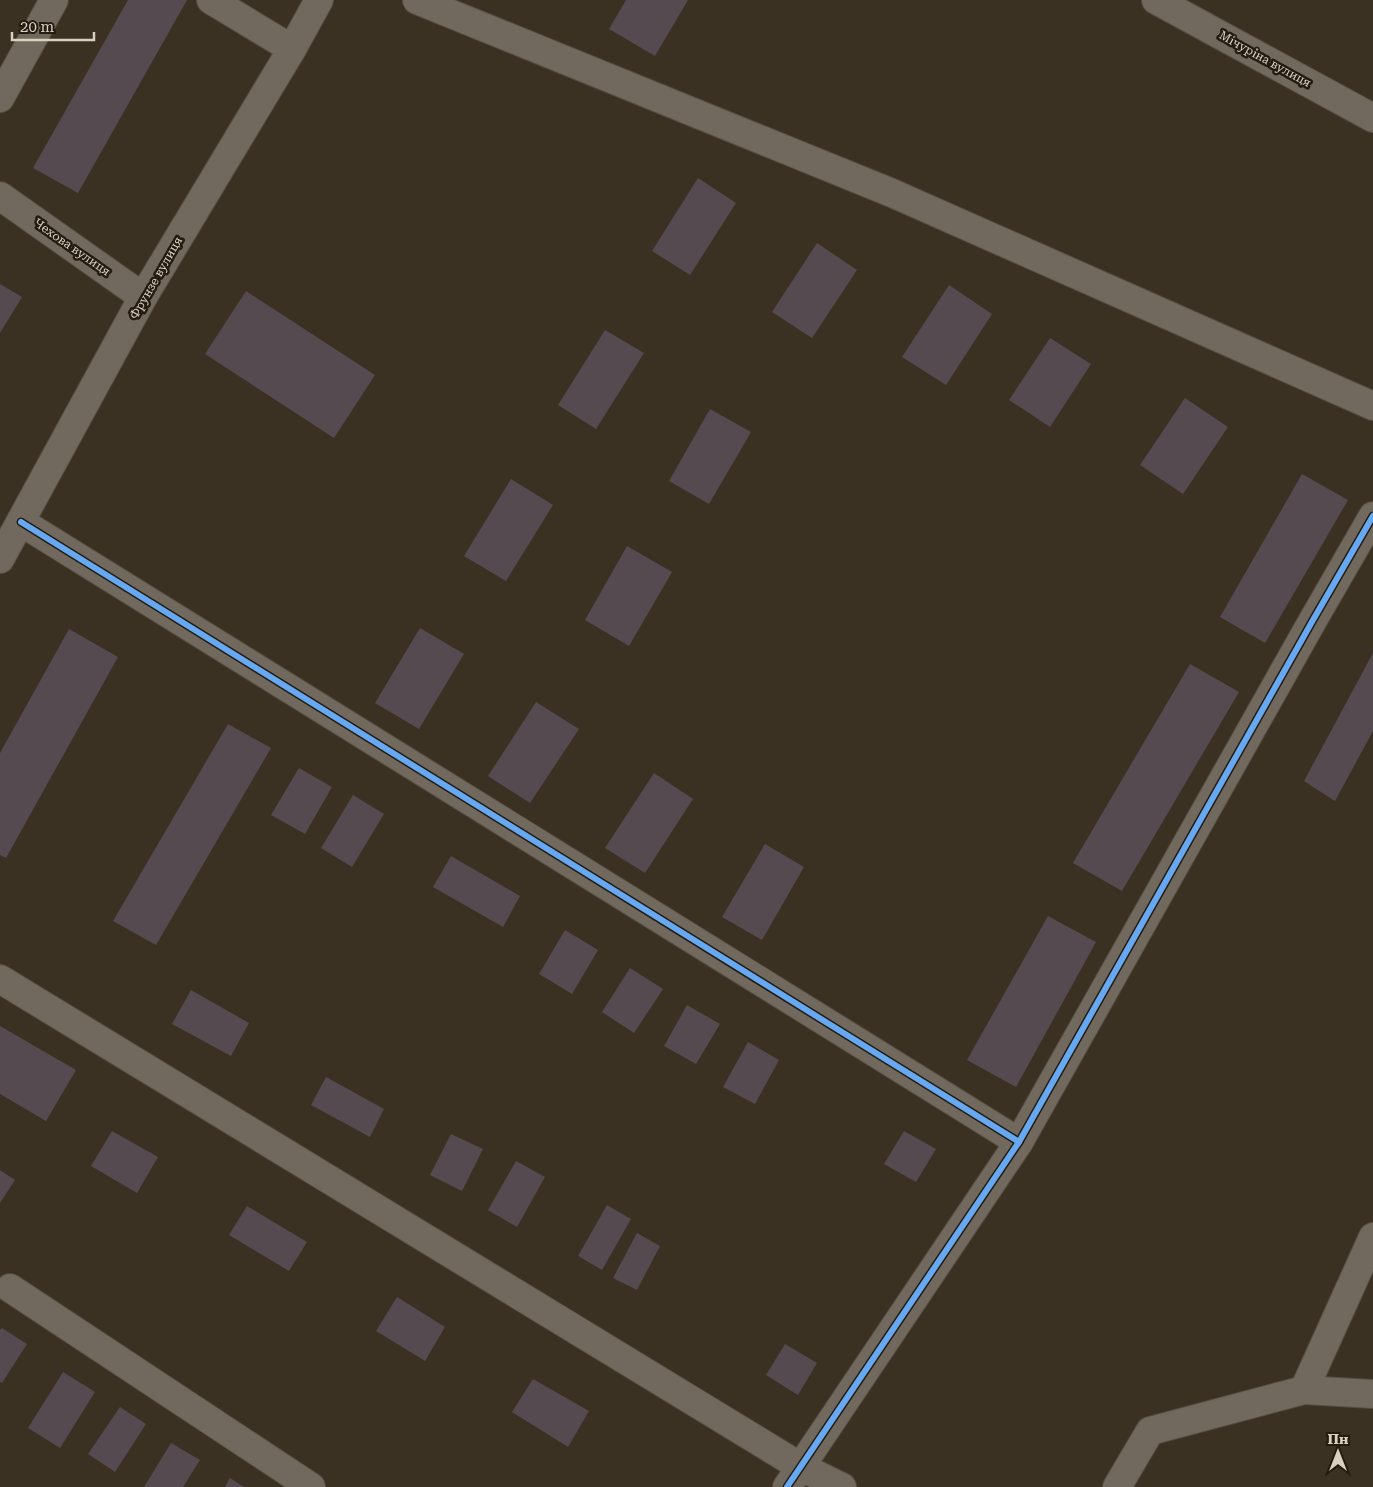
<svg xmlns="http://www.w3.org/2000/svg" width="1373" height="1487" font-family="'Roboto Serif',serif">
<rect width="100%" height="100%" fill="#3a3122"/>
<g fill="#554a50">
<path d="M128,0h59l-109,193 -45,-25z"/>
<path d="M626,0h62l-33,56 -46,-27z"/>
<path d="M698,178l38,25 -46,72 -38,-24z"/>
<path d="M817,243l40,27 -45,68 -40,-26z"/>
<path d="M0,284l22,13 -22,36z"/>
<path d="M949,285l43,29 -46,71 -44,-28z"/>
<path d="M246,291l129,84 -41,63 -129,-84z"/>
<path d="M605,330l39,23 -48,76 -38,-24z"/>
<path d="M1050,338l41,26 -41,63 -41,-27z"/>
<path d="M1185,398l43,29 -45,67 -43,-29z"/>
<path d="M710,409l41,23 -42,72 -40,-23z"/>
<path d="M1302,474l46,26 -83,143 -45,-26z"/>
<path d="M511,479l42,26 -47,76 -42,-25z"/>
<path d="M627,546l45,26 -43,74 -44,-26z"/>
<path d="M420,628l44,26 -45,75 -44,-26z"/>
<path d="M69,629l49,28 -112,201 -6,-3v-102z"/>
<path d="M1373,653v78l-38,70 -31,-20z"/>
<path d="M1190,664l49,28 -117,199 -49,-28z"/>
<path d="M536,702l43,27 -49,74 -42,-27z"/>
<path d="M228,724l43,24 -115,197 -43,-24z"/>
<path d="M299,768l33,19 -27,47 -34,-19z"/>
<path d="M654,773l39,26 -48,74 -40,-25z"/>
<path d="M353,795l31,19 -32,53 -31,-19z"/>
<path d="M765,844l39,23 -42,73 -40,-23z"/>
<path d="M451,856l69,40 -17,31 -70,-40z"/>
<path d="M1048,916l48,26 -80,145 -49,-27z"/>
<path d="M565,930l33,20 -26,44 -33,-20z"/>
<path d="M630,968l33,21 -29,44 -32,-21z"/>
<path d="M191,990l58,33 -18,33 -59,-32z"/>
<path d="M687,1005l33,19 -24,40 -32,-18z"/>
<path d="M0,1026l76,44 -30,51 -46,-27z"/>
<path d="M748,1042l31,18 -24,44 -32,-17z"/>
<path d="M326,1077l58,32 -14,28 -59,-32z"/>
<path d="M112,1131l46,26 -21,36 -46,-27z"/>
<path d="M904,1131l32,18 -20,33 -32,-18z"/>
<path d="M451,1134l32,15 -21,42 -32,-16z"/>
<path d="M516,1161l29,16 -28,50 -29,-17z"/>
<path d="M0,1170l15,10 -15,23z"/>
<path d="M607,1205l24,14 -29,51 -24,-14z"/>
<path d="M247,1206l60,36 -18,29 -60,-36z"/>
<path d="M637,1233l23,13 -23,44 -24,-12z"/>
<path d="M397,1297l48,30 -20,34 -49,-30z"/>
<path d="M2,1328l25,16 -25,39 -2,-1v-52z"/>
<path d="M785,1344l32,19 -19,32 -32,-20z"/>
<path d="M63,1372l32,20 -35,56 -32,-20z"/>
<path d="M533,1379l56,32 -21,36 -56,-35z"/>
<path d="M120,1407l26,17 -31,48 -27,-18z"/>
<path d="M171,1443l29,17 -17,27h-39z"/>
<path d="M230,1478l14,9h-19z"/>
</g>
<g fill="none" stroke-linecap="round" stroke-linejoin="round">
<g stroke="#554d40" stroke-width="30">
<g id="minor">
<path d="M211,0l81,49"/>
<path d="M417,0l475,193 481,213"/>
<path d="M1156,0l217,118"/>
<path d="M0,98l54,-98"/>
<path d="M0,196l143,101"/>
<path d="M21,522l998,620"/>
<path d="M0,559l143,-262 149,-248 27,-49"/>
<path d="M0,979l801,488 41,20"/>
<path d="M10,1288l301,199"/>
<path d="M1304,1390l69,-153"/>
<path d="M787,1487l232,-345 294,-522 60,-104"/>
<path d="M1117,1487l33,-56 154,-41 69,4"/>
</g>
</g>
<use href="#minor" stroke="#71695e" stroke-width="28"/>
<g stroke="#241c11" stroke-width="9">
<g id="cycleway">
<path d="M21,522l998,620"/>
<path d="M787,1487l232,-345 294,-522 60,-104"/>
</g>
</g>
<use href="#cycleway" stroke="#66a8f1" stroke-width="6"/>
</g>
<g text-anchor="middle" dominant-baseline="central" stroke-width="5" stroke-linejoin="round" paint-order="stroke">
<g font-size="12" fill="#dbd0c0" stroke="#241c11">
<text transform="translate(1265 59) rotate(29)">Мічуріна вулиця</text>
<text transform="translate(72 247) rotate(35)">Чехова вулиця</text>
<text transform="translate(156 278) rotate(-60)">Фрунзе вулиця</text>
</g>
</g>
<g transform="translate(1338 1452)" stroke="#241c11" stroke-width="4" paint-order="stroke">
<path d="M0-4L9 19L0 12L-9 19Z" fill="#dbd0c0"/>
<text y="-8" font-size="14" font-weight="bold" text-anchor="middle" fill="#dbd0c0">Пн</text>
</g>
<path d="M12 32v8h82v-8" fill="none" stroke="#dbd0c0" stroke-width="2.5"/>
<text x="20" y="32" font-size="15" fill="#dbd0c0" stroke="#241c11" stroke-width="4" paint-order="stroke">20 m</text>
</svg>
